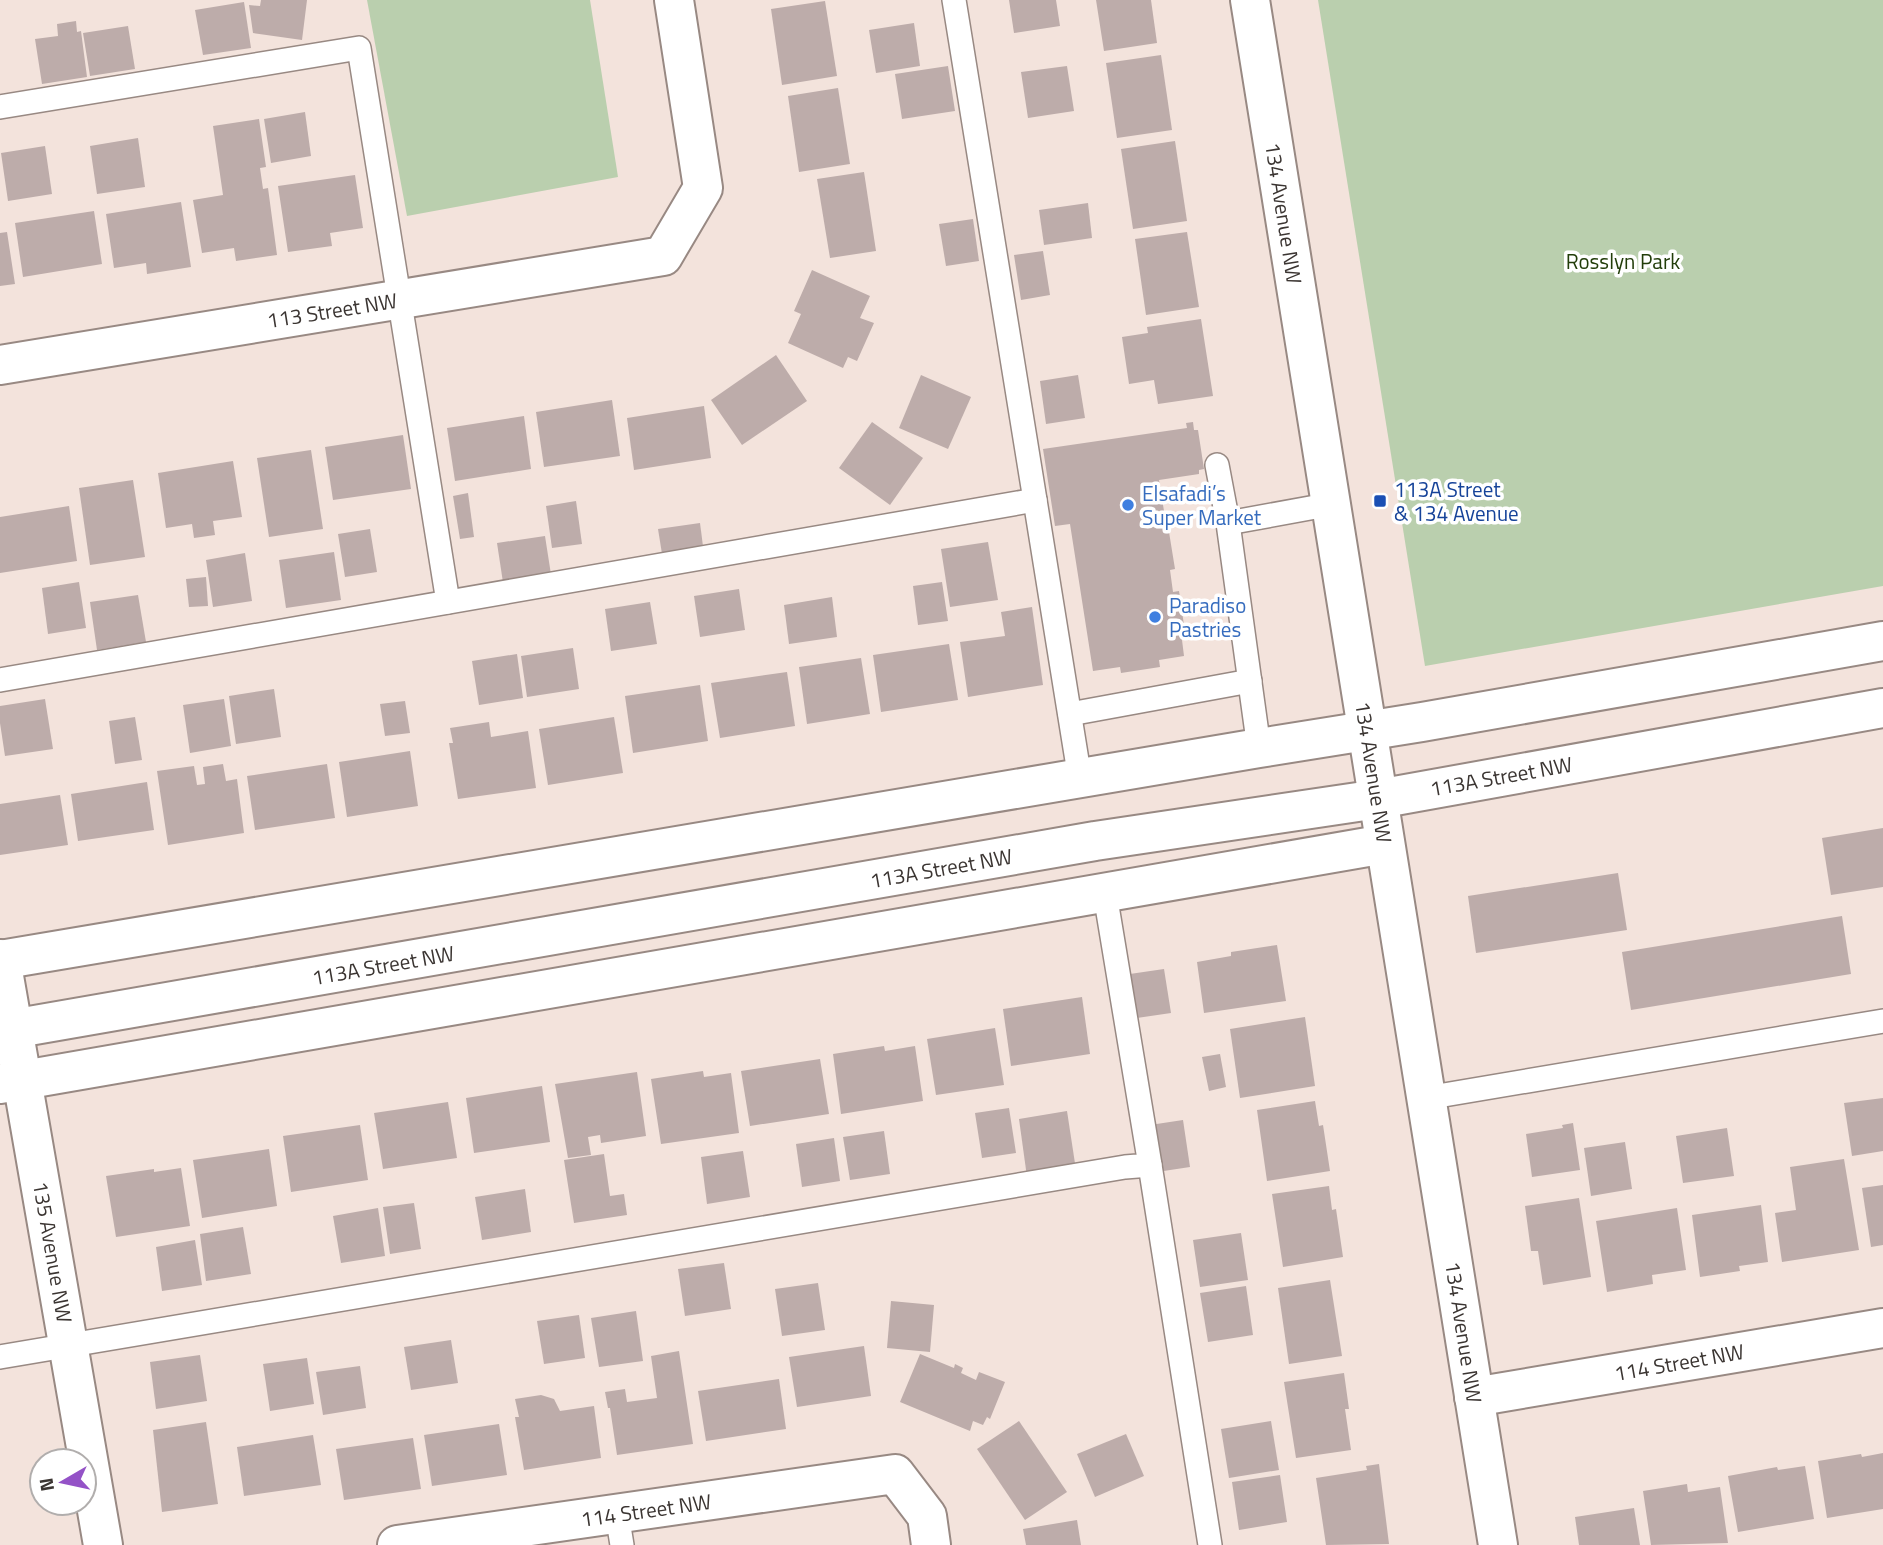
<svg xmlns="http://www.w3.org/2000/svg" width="1883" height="1545" font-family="'Titillium Web',sans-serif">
<rect width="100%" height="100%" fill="#f3e3dc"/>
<g fill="#bacfae">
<path d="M367,0h223l28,177 -211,39z"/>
<path d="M1318,0h565v586l-458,80z"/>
</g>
<g fill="#bdacaa">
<path d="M261,0h46l-5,40 -49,-7 -4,-28 11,1z"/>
<path d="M1009,0h47l4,26 -46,7z"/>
<path d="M1096,0h55l6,43 -53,8z"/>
<path d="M825,1l12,75 -55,9 -11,-76z"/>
<path d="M244,2l7,46 -48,7 -8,-45z"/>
<path d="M76,21l1,11 4,-1 6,46 -45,7 -7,-45 23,-3 -1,-12z"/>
<path d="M914,23l6,43 -44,7 -7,-43z"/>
<path d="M128,26l7,43 -45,7 -7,-43z"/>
<path d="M1161,55l11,75 -55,8 -11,-75z"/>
<path d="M948,66l7,45 -53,8 -7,-45z"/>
<path d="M1067,66l7,45 -46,7 -7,-46z"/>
<path d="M838,88l12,76 -51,8 -11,-76z"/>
<path d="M305,112l6,44 -40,7 -7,-44z"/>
<path d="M259,119l7,48 -6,1 3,21 5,-1 9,67 -41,6 -2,-13 -32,5 -9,-53 30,-5 -10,-69z"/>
<path d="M138,138l7,49 -48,7 -7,-48z"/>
<path d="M1175,141l12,80 -54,8 -12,-80z"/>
<path d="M45,146l7,48 -44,7 -7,-48z"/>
<path d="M864,172l12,79 -46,7 -13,-79z"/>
<path d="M355,175l8,53 -33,5 2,13 -44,6 -10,-66z"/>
<path d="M181,202l10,65 -44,7 -1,-11 -32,5 -8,-54z"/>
<path d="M1088,203l4,35 -48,7 -5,-35z"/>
<path d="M94,211l8,53 -79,13 -8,-54z"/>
<path d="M973,219l6,42 -33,5 -7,-42z"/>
<path d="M7,232l8,52 -15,2v-53z"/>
<path d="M1187,232l12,75 -53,8 -11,-76z"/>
<path d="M1043,251l7,44 -29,5 -7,-45z"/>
<path d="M812,270l58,26 -10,22 14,5 -17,38 -9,-4 -5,11 -55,-25 13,-29 -7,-3z"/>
<path d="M1201,319l12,77 -55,8 -4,-24 -25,4 -7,-47 26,-4 -1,-6z"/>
<path d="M776,355l31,46 -65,44 -31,-45z"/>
<path d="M921,375l50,22 -23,52 -49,-21z"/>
<path d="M1078,375l7,43 -39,6 -6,-43z"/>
<path d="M612,400l8,56 -76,11 -8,-55z"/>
<path d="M704,406l7,52 -77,12 -7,-52z"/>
<path d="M524,416l7,53 -76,12 -8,-53z"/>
<path d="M872,422l51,36 -33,47 -51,-37z"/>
<path d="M1193,422l1,8h4l6,39 -5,1v4l-40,6 5,31h-4l4,22 5,-1 6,37 -5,1 3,22 6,-1 6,41h-4l3,24 -25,4 1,7 -39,6 -1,-6 -27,4 -23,-147 -15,2 -12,-77 144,-21 -1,-5z"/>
<path d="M403,435l8,54 -78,11 -8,-53z"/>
<path d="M311,450l12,79 -54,8 -12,-79z"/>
<path d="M233,461l9,56 -29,4 2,14 -21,3 -2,-14 -26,4 -8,-55z"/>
<path d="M133,480l12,77 -55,8 -11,-77z"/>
<path d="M468,493l6,44 -14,2 -7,-43z"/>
<path d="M576,501l6,43 -30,4 -6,-42z"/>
<path d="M69,506l8,55 -77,12v-56z"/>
<path d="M700,523l4,31 -41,6 -5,-31z"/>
<path d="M370,529l7,43 -32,5 -7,-43z"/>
<path d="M545,536l7,45 -48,8 -7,-46z"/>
<path d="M988,542l10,58 -48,7 -9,-58z"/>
<path d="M334,552l7,48 -55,8 -7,-48z"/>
<path d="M245,553l7,48 -39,6 -7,-47z"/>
<path d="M206,577l2,29 -19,1 -3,-28z"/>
<path d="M79,582l7,46 -38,6 -6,-46z"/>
<path d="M942,582l6,39 -30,4 -5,-39z"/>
<path d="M739,589l6,41 -45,7 -6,-41z"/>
<path d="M138,595l8,47 -49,8 -7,-48z"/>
<path d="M832,597l5,40 -48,7 -5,-39z"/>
<path d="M650,602l7,42 -46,7 -6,-42z"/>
<path d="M1032,607l11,78 -75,12 -8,-55 45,-6 -4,-24z"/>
<path d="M949,644l9,56 -77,12 -8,-57z"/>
<path d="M573,648l6,41 -52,8 -6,-41z"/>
<path d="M517,654l6,44 -44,7 -7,-44z"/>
<path d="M861,658l9,56 -63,10 -8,-57z"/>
<path d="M787,672l8,54 -75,12 -9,-55z"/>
<path d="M700,685l8,56 -75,12 -8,-57z"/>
<path d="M274,689l7,48 -45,7 -7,-48z"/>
<path d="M45,699l8,50 -48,7 -5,-33v-17z"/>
<path d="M224,699l7,47 -41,7 -7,-48z"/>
<path d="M405,701l5,32 -25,3 -5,-32z"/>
<path d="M135,717l7,43 -27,4 -6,-43z"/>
<path d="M614,717l9,56 -75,12 -9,-56z"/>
<path d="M489,722l2,15 37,-6 8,57 -78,11 -9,-56h4l-3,-15z"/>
<path d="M410,751l8,55 -71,11 -8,-55z"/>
<path d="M223,764l3,17 11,-2 7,54 -76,12 -11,-74 37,-5 3,19 8,-1 -2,-17z"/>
<path d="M327,764l8,54 -80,12 -8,-54z"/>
<path d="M147,782l7,48 -76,11 -7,-47z"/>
<path d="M60,795l8,50 -68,10v-51z"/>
<path d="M1883,828v59l-52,8 -9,-57z"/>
<path d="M1618,873l9,57 -151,23 -8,-57z"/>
<path d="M1842,916l9,58 -220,36 -9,-58z"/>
<path d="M1277,945l9,56 -82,12 -7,-51 34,-6v-4z"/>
<path d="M1164,969l7,44 -41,6 -7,-44z"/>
<path d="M1082,997l8,57 -79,12 -8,-57z"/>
<path d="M1305,1017l10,69 -75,12 -10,-69z"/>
<path d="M995,1028l9,57 -68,10 -9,-56z"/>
<path d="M884,1046l1,5 30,-5 8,55 -82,13 -8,-60z"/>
<path d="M1220,1054l6,33 -17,4 -7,-34z"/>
<path d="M820,1059l9,55 -79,12 -9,-55z"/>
<path d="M703,1071l1,6 27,-4 8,60 -78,11 -10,-65z"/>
<path d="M637,1072l9,64 -45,7 -1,-8 -12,2 3,18 -23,3 -13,-74z"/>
<path d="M542,1086l8,56 -76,11 -8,-55z"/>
<path d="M1883,1098v53l-31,5 -8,-53z"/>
<path d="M1315,1101l4,25 4,-1 7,46 -63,10 -10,-71z"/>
<path d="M448,1102l9,56 -74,11 -9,-56z"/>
<path d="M1009,1108l7,45 -34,5 -7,-45z"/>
<path d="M1067,1111l9,59 -49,7 -8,-58z"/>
<path d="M1183,1120l7,47 -33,5 -7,-47z"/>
<path d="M1573,1123l7,47 -48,7 -6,-43 37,-6 -1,-3z"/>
<path d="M360,1125l8,55 -77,12 -8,-56z"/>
<path d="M1727,1128l7,48 -51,7 -7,-47z"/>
<path d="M884,1131l6,43 -40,6 -7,-43z"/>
<path d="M834,1138l6,43 -38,6 -6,-43z"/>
<path d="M1625,1142l7,47 -41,7 -7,-48z"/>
<path d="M269,1149l8,57 -75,12 -9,-58z"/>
<path d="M743,1151l7,46 -43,7 -6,-47z"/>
<path d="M604,1154l6,42 14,-2 3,21 -53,8 -10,-63z"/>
<path d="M1844,1159l15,91 -77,12 -7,-49 21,-3 -6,-43z"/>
<path d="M181,1168l9,58 -74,11 -10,-61 48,-7v3z"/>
<path d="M1883,1185v60l-12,2 -9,-59z"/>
<path d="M1329,1186l3,24 4,-1 7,48 -60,10 -11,-73z"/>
<path d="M525,1189l6,43 -49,8 -7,-43z"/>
<path d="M1579,1198l12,79 -48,8 -5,-34h-7l-6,-45z"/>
<path d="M414,1203l7,46 -31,5 -7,-47z"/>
<path d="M1761,1205l7,57 -29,4 1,5 -40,6 -8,-62z"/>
<path d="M378,1208l7,48 -44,7 -8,-47z"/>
<path d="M1677,1208l9,62 -34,5 1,9 -46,8 -11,-71z"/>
<path d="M243,1227l8,47 -45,7 -6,-47z"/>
<path d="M1241,1233l7,47 -48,7 -7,-47z"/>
<path d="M195,1240l7,45 -40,6 -6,-44z"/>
<path d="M724,1263l7,46 -46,7 -7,-47z"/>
<path d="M1330,1280l12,76 -53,8 -11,-76z"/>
<path d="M818,1283l7,47 -43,6 -7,-47z"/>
<path d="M1246,1286l7,49 -45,7 -8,-49z"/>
<path d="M891,1301l43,4 -4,47 -43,-4z"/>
<path d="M636,1311l7,50 -44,6 -8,-49z"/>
<path d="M579,1315l6,43 -41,6 -7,-43z"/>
<path d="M451,1340l7,43 -47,7 -7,-43z"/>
<path d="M864,1346l7,50 -74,11 -8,-50z"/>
<path d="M679,1351l14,93 -76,11 -7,-47h-2l-3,-16 20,-3 2,13 30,-4 -6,-42z"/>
<path d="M920,1354l34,14 1,-4 8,4 -2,5 15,7 3,-8 26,10 -15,37 -3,-2 -4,8 -10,-4 -3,10 -70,-29z"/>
<path d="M200,1355l7,46 -51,8 -6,-47z"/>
<path d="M307,1358l7,46 -44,7 -7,-47z"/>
<path d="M360,1366l6,42 -43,7 -7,-43z"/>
<path d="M1344,1373l5,36h-4l6,41 -55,8 -12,-76z"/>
<path d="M779,1379l7,50 -80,12 -8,-50z"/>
<path d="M541,1395l13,4 6,12 34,-5 7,52 -77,12 -9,-53h4l-4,-18z"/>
<path d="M1019,1421l48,71 -42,28 -48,-71z"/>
<path d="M1271,1421l8,49 -50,8 -8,-49z"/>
<path d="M206,1422l12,82 -56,8 -9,-82z"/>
<path d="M499,1424l8,51 -75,11 -8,-51z"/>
<path d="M1126,1434l18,42 -49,21 -18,-43z"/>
<path d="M313,1435l8,50 -77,11 -7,-49z"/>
<path d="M413,1438l8,51 -77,11 -8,-51z"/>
<path d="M1883,1453v56l-56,9 -9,-57 43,-7 1,3z"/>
<path d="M1379,1464l10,80 -63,1 -10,-67 51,-8 -1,-4z"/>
<path d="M1805,1466l9,53 -76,13 -10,-56 49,-9 1,3z"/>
<path d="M1280,1475l7,47 -48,8 -7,-48z"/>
<path d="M1687,1484l1,8 32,-5 8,56 -77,2 -8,-54z"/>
<path d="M1634,1508l6,37h-61l-4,-28z"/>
<path d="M1077,1520l4,25h-55l-3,-16z"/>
</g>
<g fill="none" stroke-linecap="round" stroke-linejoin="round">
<g stroke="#988983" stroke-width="26">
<g id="lane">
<path d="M0,107l359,-59 89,554"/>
<path d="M1217,465l11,58 31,225"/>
<path d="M1035,500l45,279"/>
<path d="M1228,523l104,-19"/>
<path d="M0,680l1035,-180 -81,-500"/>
<path d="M1070,714l180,-33"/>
<path d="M1426,1098l457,-77"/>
<path d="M1150,1165l60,380"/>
<path d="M0,1357l1125,-190 25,-2 -45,-271"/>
<path d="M617,1514l5,31"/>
</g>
</g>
<g stroke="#988983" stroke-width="42">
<g id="street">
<path d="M0,365l663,-109 40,-68 -29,-188"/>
<path d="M1,959l102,586"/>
<path d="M0,1084l1385,-240"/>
<path d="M1474,1397l409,-69"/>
<path d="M397,1545l498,-71 32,42 4,29"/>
</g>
</g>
<g stroke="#988983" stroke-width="42">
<g id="secondary">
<path d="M1250,0l248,1545"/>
<path d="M0,960l1259,-212 163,-26 461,-81"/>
<path d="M0,1031l1095,-190 283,-42 505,-91"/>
</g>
</g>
<use href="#lane" stroke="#fff" stroke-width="23"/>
<use href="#street" stroke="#fff" stroke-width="38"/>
<use href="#secondary" stroke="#fff" stroke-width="38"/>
</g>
<rect fill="#1a4fb4" stroke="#fff" stroke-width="2.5" x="1373" y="494" width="14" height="14" rx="3.5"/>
<g fill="#3f7fe0" stroke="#fff" stroke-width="2.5">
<circle cx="1128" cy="505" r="7"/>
<circle cx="1155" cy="617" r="7"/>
</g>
<g text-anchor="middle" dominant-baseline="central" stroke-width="7" stroke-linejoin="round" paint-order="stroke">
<g font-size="21" fill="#3b3532" stroke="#fff">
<text transform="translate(1284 213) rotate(81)">134 Avenue NW</text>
<text transform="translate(332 310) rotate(-9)">113 Street NW</text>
<text transform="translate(1374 772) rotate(81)">134 Avenue NW</text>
<text transform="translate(1501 776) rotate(-10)">113A Street NW</text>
<text transform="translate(941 868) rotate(-10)">113A Street NW</text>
<text transform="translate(383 965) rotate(-10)">113A Street NW</text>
<text transform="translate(53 1252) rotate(80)">135 Avenue NW</text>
<text transform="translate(1464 1332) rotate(81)">134 Avenue NW</text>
<text transform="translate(1679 1362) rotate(-10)">114 Street NW</text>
<text transform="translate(646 1510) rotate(-8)">114 Street NW</text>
</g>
<g font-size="21" fill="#223d0a" stroke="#fff">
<text x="1623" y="261">Rosslyn Park</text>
</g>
<g font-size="21" fill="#164399" stroke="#fff" text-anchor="start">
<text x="1394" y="489">113A Street<tspan x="1394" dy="24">&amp; 134 Avenue</tspan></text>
</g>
<g font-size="21" fill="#366cbe" stroke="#fff" text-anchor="start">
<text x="1142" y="493">Elsafadi’s<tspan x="1142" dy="24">Super Market</tspan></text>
<text x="1169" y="605">Paradiso<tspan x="1169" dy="24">Pastries</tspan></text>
</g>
</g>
<g transform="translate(63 1482) rotate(261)"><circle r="33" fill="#ffffff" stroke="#b1aead" stroke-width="2"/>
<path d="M0-5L12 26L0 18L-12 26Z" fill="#9452c7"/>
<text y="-10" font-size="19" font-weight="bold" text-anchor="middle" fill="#3b3532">N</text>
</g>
</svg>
